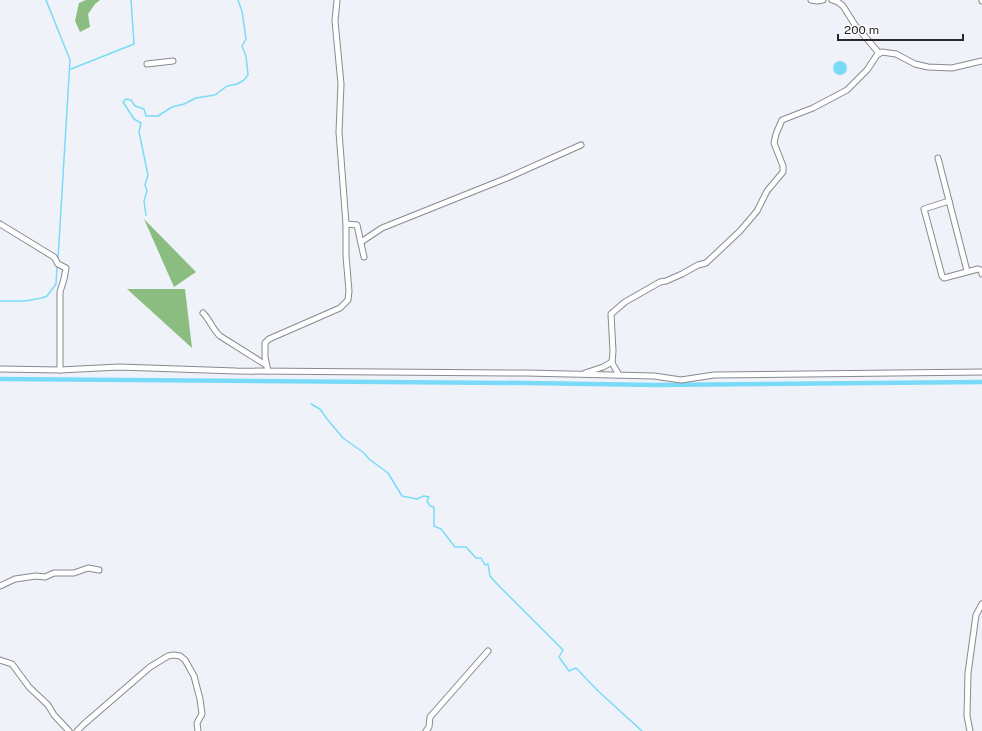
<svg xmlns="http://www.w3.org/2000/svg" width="982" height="731" font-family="'Public Sans',sans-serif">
<rect width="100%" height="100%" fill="#f0f2f9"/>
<g fill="#8bbd80">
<path d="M86,0h14l-5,4 -7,10 2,13 -10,5 -5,-11 4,-18z"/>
<path d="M144,219l52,53 -22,15z"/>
<path d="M127,289h58l7,59z"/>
</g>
<circle fill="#79dbf7" cx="840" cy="68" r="7"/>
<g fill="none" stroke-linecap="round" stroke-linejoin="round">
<g stroke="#79dbf7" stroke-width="1.5">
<path d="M46,0l24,60 -12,199"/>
<path d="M71,69l63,-25 -3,-44"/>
<path d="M146,215l-2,-14 3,-10 -2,-6 3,-10 -9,-43 2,-9 -7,-4 -11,-17 3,-3 5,1 4,6 9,3 2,7h12l14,-9 12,-3 12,-6 19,-3 12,-9 10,-2 7,-4 4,-5 -2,-19 -4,-10 4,-7 -4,-28 -4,-11"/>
<path d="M0,301h25l17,-3 5,-2 9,-12 1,-19"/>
<path d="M311,404l9,5 7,10 16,19 21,15 5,6 19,14 14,23 15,3 7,-3 5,1 -2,4 3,5 4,1v19l7,3 14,18h11l10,11h5l4,7 3,-1 2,12 7,8 66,66 -4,7 10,14 7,-3 22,23 44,40"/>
</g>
<path stroke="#79dbf7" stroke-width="4.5" d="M0,379l526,4 130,2 326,-3"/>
<g stroke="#898a90" stroke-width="7">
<g id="minor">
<path d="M811,0l6,1 6,-1"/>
<path d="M832,0l6,2 5,4 12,19 24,28"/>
<path d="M982,0v1"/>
<path d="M147,64l26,-3"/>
<path d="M938,158l29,113"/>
<path d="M949,201l-25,8 18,67 2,2 34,-9 3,1 1,4"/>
<path d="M0,224l54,33 4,7 8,4 -2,11 -4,13v78"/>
<path d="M346,224l11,1 7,32"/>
<path d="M361,242l21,-14 125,-50 74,-33"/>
<path d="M203,313c7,7 10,17 17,23l46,29"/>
<path d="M0,369l60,1 59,-3 117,4 290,2 128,3 27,4 33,-5 268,-3"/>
<path d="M268,371l-3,-14v-14l4,-4 71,-31 8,-8 1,-9 -3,-35v-32l-7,-92 2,-48 -6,-63 2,-21"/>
<path d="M585,373l18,-6 9,-5"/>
<path d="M619,375l-7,-12 1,-12 -2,-37 14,-12 35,-20 6,-1 16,-7 16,-9 8,-2 34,-32 17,-20 10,-20 16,-19v-6l-9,-23 2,-9 6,-14 31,-12 34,-18 20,-20 10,-15 5,-3 14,2 19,10 13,3 24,1 30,-7"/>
<path d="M0,586l15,-7 21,-3 9,1 9,-4h20l14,-5 11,2"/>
<path d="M0,660l12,4 17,23 19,18 6,10 15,16"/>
<path d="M77,731l7,-7 66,-57 18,-11 6,-1 6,1 5,4 9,16 6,23 2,15 -5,9 1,8"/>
<path d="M426,731l3,-4 1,-10 58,-66"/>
<path d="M970,731l-3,-15 1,-43 8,-58 6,-11"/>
</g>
</g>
<use href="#minor" stroke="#fff" stroke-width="5"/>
</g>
<path d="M838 34v6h125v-6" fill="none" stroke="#28282b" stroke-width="2"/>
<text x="844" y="34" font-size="12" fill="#28282b" stroke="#ffffff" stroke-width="3" paint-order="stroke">200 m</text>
</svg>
